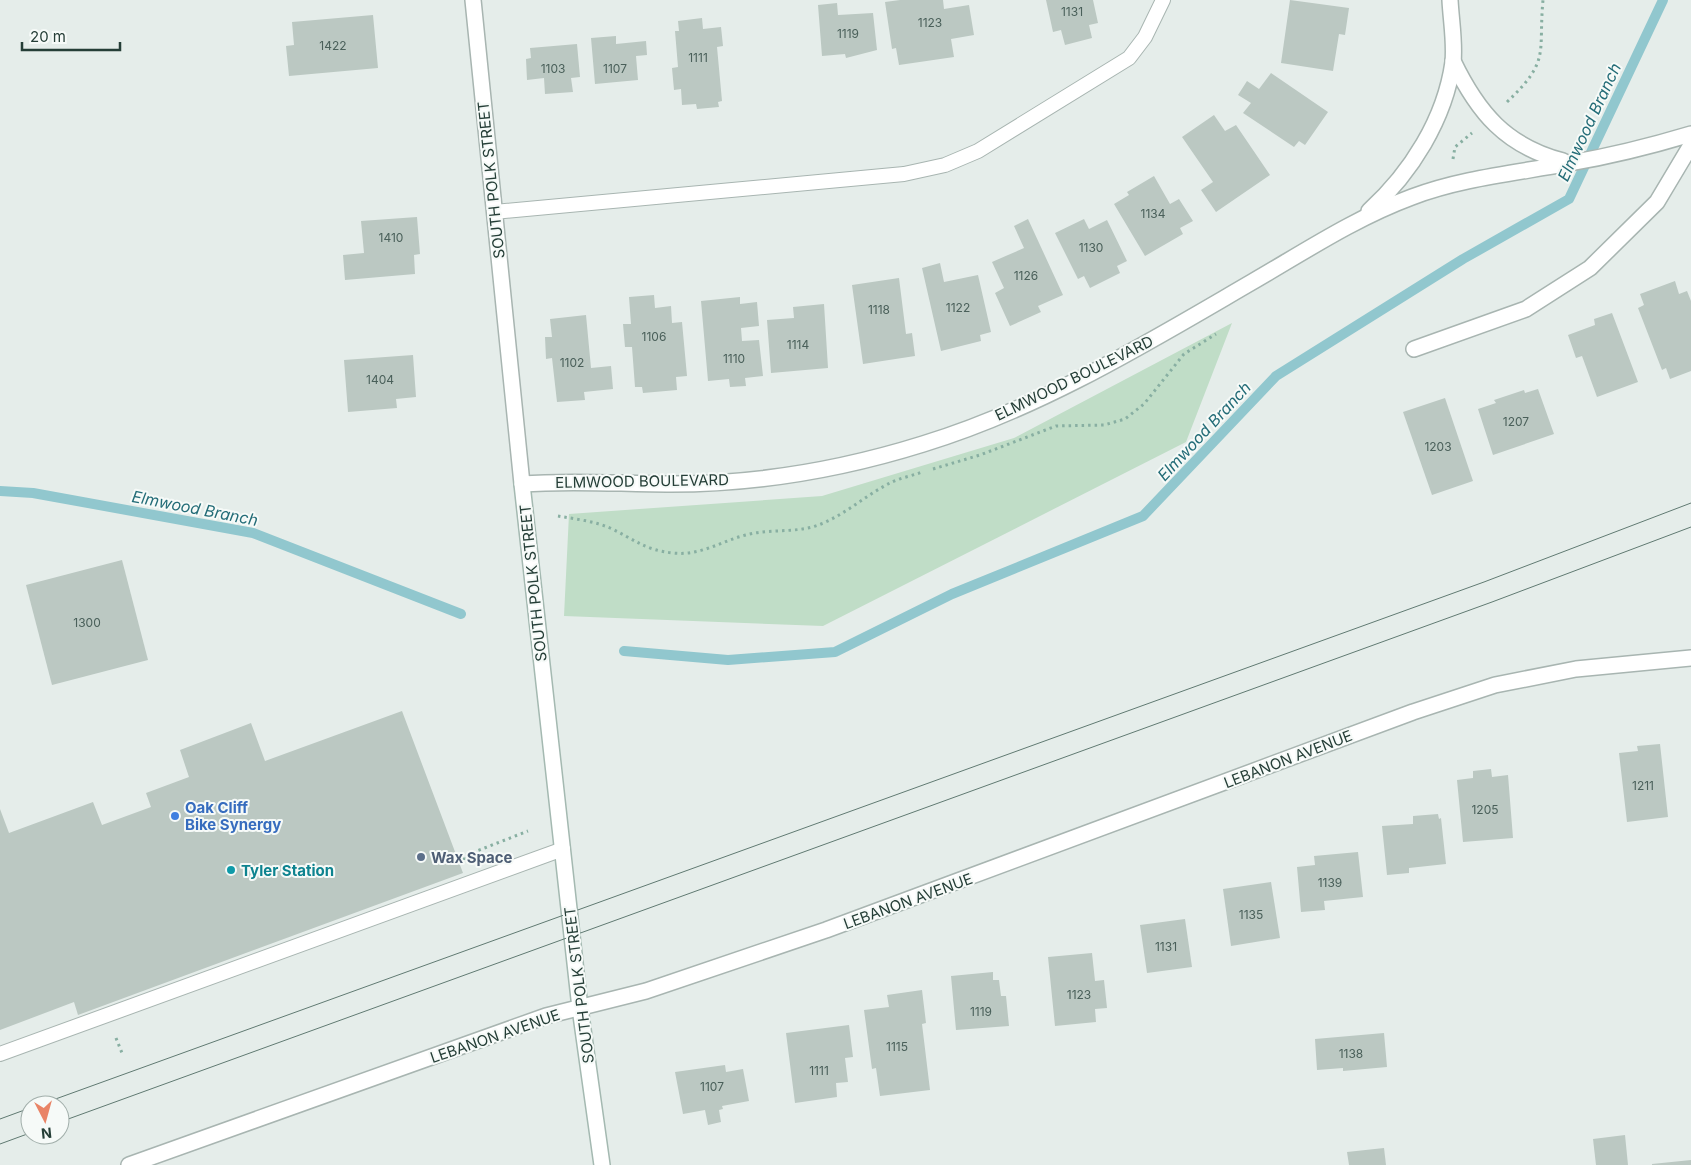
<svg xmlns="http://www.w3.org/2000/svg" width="1691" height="1165" font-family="Inter,sans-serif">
<rect width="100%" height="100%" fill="#e5edea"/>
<path fill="#c0ddc7" d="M1232,323l-46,119 -363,184 -259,-10 5,-102 253,-18 192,-58z"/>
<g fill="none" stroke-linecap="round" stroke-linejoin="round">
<g stroke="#91c7ce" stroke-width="10">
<path d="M0,491l33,2 220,40 208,81"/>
<path d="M624,651l104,9 107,-8 117,-58 191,-78 133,-140 187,-117 106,-60 94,-199"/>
</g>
</g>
<g fill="#bbc8c2">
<path d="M900,0h43l1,9 25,-4 5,30 -23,4 3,18 -55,8 -3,-17 -4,1 -7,-47z"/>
<path d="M1046,0h47l5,23 -9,2 3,13 -27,7 -4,-15 -8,2z"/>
<path d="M1290,0l59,8 -4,27 -6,-1 -6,37 -52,-8z"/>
<path d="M837,3l1,12 35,-2 4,37 -31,8 -1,-4 -23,2 -4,-51z"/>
<path d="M373,15l5,53 -89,8 -3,-30 8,-1 -2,-23z"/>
<path d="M702,18l1,11 18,-2 2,19 -6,1 5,54 -4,1 1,5 -22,2 -1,-5 -14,1 -1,-16 -7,1 -2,-22 6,-1 -3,-36h4l-1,-10z"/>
<path d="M616,36v8l30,-3 1,14 -11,1 2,24 -43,4 -4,-46z"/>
<path d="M577,44l3,33 -9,1 2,14 -28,2 -1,-16 -17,2 -1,-21 5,-1 -1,-10z"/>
<path d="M1271,73l57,39 -23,33 -6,-4 -5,6 -51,-34 8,-10 -13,-8 9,-14 12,8z"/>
<path d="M1214,115l11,16 11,-6 34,50 -54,37 -15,-22 12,-8 -31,-45z"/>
<path d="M1154,176l16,28 9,-5 14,22 -13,7 3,6 -38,22 -31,-52 15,-9 -2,-3z"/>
<path d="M417,217l3,37 -6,1 1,19 -70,6 -2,-25 21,-2 -3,-32z"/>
<path d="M1028,219l35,76 -25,11 3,6 -31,14 -15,-33 9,-5 -12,-26 32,-14 -10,-22z"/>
<path d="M1084,219l5,10 18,-9 20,41 -10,5 3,7 -30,15 -6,-12 -6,3 -23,-46z"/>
<path d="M940,263l4,19 34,-7 13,57 -11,3 1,6 -40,10 -19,-83z"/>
<path d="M899,278l7,56 6,-1 3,23 -52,8 -11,-79z"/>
<path d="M1675,281l4,13 8,-3 4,10v70l-21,8 -4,-11 -4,2 -24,-62 6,-3 -4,-11z"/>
<path d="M654,295l1,13 16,-2 1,17 10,-1 5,54 -11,1 1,13 -34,3 -1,-6h-7l-3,-40h-7l-2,-23h8l-2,-27z"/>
<path d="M740,297v7l17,-2 2,24 -18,2 1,13 17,-1 4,36 -18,2 1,8 -16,1 -1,-8 -21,2 -7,-80z"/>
<path d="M824,304l4,64 -57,5 -4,-53 27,-2 -1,-11z"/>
<path d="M1612,313l26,69 -41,15 -15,-41 -6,2 -8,-23 27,-10 -1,-6z"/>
<path d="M586,315l5,53 20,-2 2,23 -29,3 1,8 -28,2 -5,-44 -6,1 -1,-22h7l-2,-18z"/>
<path d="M413,355l3,42 -20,2 1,9 -49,4 -4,-52z"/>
<path d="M1538,389l16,45 -61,21 -15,-46 18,-6 -2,-3 30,-10 1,3z"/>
<path d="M1445,398l28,83 -41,14 -29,-83z"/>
<path d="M122,560l26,100 -96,25 -26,-100z"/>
<path d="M402,711l61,162 -385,142 -4,-13 -74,28v-221l9,24 84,-31 9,23 49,-18 -5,-14 43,-16 -9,-27 71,-27 14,38z"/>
<path d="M1660,744l8,73 -41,5 -8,-69 19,-2 -1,-5z"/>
<path d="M1491,769l1,8 16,-2 5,63 -50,4 -6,-62 16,-2v-7z"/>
<path d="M1438,814l1,5 2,-1 5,46 -37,4v5l-22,2 -5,-49 31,-2v-8z"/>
<path d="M1358,852l5,45 -39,4 1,9 -24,2 -4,-45 18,-2 -1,-9z"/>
<path d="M1271,882l9,56 -49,8 -8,-57z"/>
<path d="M1185,919l7,48 -45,6 -7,-48z"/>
<path d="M1092,953l3,28 9,-1 3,28 -12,1 1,13 -41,4 -7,-69z"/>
<path d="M993,972v8h6l2,16h5l3,30 -53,4 -5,-54z"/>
<path d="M922,990l4,33 -4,1 8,66 -50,6 -4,-28 -4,1 -8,-59 25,-3 -2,-12z"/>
<path d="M849,1025l4,32 -8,1 3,24 -12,1 1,14 -42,6 -9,-70z"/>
<path d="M1384,1033l3,34 -44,4v-3l-26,2 -2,-31z"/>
<path d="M725,1065l1,7 17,-3 6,32 -27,5 1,3 -4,1 2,12 -13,3 -3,-15 -22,4 -8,-42z"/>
<path d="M1625,1135l3,30h-32l-3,-26z"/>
<path d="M1384,1148l2,17h-37l-2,-13z"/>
<path d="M1691,1160v5h-39v-1z"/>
</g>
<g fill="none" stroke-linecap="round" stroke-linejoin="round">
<g stroke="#a8b5b1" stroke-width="16">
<g id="lane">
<path d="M494,212l410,-38 41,-9 33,-14 151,-93 16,-21 18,-37"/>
<path d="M0,1054l563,-205"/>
</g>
</g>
<g stroke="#a8b5b1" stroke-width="18">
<g id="street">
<path d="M473,0l49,484c50,-4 99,0 149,0 84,0 172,-15 252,-40 118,-36 224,-101 329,-162 52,-30 103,-64 160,-85 50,-19 105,-24 158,-34 41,-7 81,-17 121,-29"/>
<path d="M1453,61c25,52 53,85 110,100"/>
<path d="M1369,211c42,-38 76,-92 84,-149 2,-20 -2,-42 -3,-62"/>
<path d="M1414,349l112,-40 64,-41 67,-66 34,-57"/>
<path d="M129,1165l417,-149 100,-25 180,-61 587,-218 82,-27 81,-16 115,-11"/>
</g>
</g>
<g stroke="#a4b9b1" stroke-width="18">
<path id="secondary" d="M522,484l58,524 22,157"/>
</g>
<g stroke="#88afa2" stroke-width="3" stroke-dasharray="2.5 4" stroke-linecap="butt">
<path d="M1507,102c44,-42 31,-48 36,-102"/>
<path d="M1453,159l2,-12 17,-14"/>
<path d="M933,469l47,-14 76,-29 48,-1 21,-6 19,-15 40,-50 32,-20"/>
<path d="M558,516c17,3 36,5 52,12 24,11 34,22 63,25 28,3 48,-12 73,-18 25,-7 51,-1 75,-11 25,-10 45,-29 69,-41 9,-5 22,-7 32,-11"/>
<path d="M464,860v-4l64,-25"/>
<path d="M116,1038l6,15"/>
</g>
<use href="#lane" stroke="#fff" stroke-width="14"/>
<use href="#street" stroke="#fff" stroke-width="15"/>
<use href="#secondary" stroke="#fff" stroke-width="15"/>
<g stroke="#607a72" stroke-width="1">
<path d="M39,1105l1445,-523 207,-79"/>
<path d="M0,1119l30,-11"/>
<path d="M60,1122l1432,-520 199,-75"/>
<path d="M0,1144l30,-11"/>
</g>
</g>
<circle fill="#3f7fe0" stroke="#f6faf8" stroke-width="2" cx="175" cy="816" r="5"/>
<circle fill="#5c6f8a" stroke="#f6faf8" stroke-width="2" cx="421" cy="857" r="5"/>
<circle fill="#0f9aa8" stroke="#f6faf8" stroke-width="2" cx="231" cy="870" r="5"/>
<g text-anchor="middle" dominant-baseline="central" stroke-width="4" stroke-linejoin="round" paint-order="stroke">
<g font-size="12" fill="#4a605a">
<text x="1072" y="11">1131</text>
<text x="930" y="22">1123</text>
<text x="848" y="33">1119</text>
<text x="333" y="45">1422</text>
<text x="698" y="57">1111</text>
<text x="553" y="68">1103</text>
<text x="615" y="68">1107</text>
<text x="1153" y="213">1134</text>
<text x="391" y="237">1410</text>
<text x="1091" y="247">1130</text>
<text x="1026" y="275">1126</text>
<text x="958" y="307">1122</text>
<text x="879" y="309">1118</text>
<text x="654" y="336">1106</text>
<text x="798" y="344">1114</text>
<text x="734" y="358">1110</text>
<text x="572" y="362">1102</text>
<text x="380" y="379">1404</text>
<text x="1516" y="421">1207</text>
<text x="1438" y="446">1203</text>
<text x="87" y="622">1300</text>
<text x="1643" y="785">1211</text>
<text x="1485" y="809">1205</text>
<text x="1330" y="882">1139</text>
<text x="1251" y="914">1135</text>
<text x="1166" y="946">1131</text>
<text x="1079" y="994">1123</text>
<text x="981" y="1011">1119</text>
<text x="897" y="1046">1115</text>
<text x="1351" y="1053">1138</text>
<text x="819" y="1070">1111</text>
<text x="712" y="1086">1107</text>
</g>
<g font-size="15" fill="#253e37" stroke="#f6faf8">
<text transform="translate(491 180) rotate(-96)">SOUTH POLK STREET</text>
<text transform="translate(1074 378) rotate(-26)">ELMWOOD BOULEVARD</text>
<text transform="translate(642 481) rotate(-1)">ELMWOOD BOULEVARD</text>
<text transform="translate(533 583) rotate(-96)">SOUTH POLK STREET</text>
<text transform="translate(1288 759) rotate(-21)">LEBANON AVENUE</text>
<text transform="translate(908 901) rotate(-20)">LEBANON AVENUE</text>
<text transform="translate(579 985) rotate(-97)">SOUTH POLK STREET</text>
<text transform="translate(495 1036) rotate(-19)">LEBANON AVENUE</text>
</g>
<g font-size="15" font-weight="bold" fill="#366cbe" stroke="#f6faf8" text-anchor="start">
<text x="185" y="807">Oak Cliff<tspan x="185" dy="17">Bike Synergy</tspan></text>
</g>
<g font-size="15" font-weight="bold" fill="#4e5e75" stroke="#f6faf8" text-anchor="start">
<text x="431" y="857">Wax Space</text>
</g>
<g font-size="15" font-weight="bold" fill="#0d838f" stroke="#f6faf8" text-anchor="start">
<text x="241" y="870">Tyler Station</text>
</g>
<g font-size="16" font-style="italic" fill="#236c77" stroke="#f6faf8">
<text transform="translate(1589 122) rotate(-65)">Elmwood Branch</text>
<text transform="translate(1204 431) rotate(-47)">Elmwood Branch</text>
<text transform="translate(195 508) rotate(11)">Elmwood Branch</text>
</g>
</g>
<g transform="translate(45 1120) rotate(174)"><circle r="24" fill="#f6faf8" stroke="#a2afab"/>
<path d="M0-4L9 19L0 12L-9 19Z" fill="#e98467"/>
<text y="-8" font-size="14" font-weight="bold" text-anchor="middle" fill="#253e37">N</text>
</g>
<path d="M22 42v8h98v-8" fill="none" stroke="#253e37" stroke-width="2.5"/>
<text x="30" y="42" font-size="15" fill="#253e37" stroke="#f6faf8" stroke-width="4" paint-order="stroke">20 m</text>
</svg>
